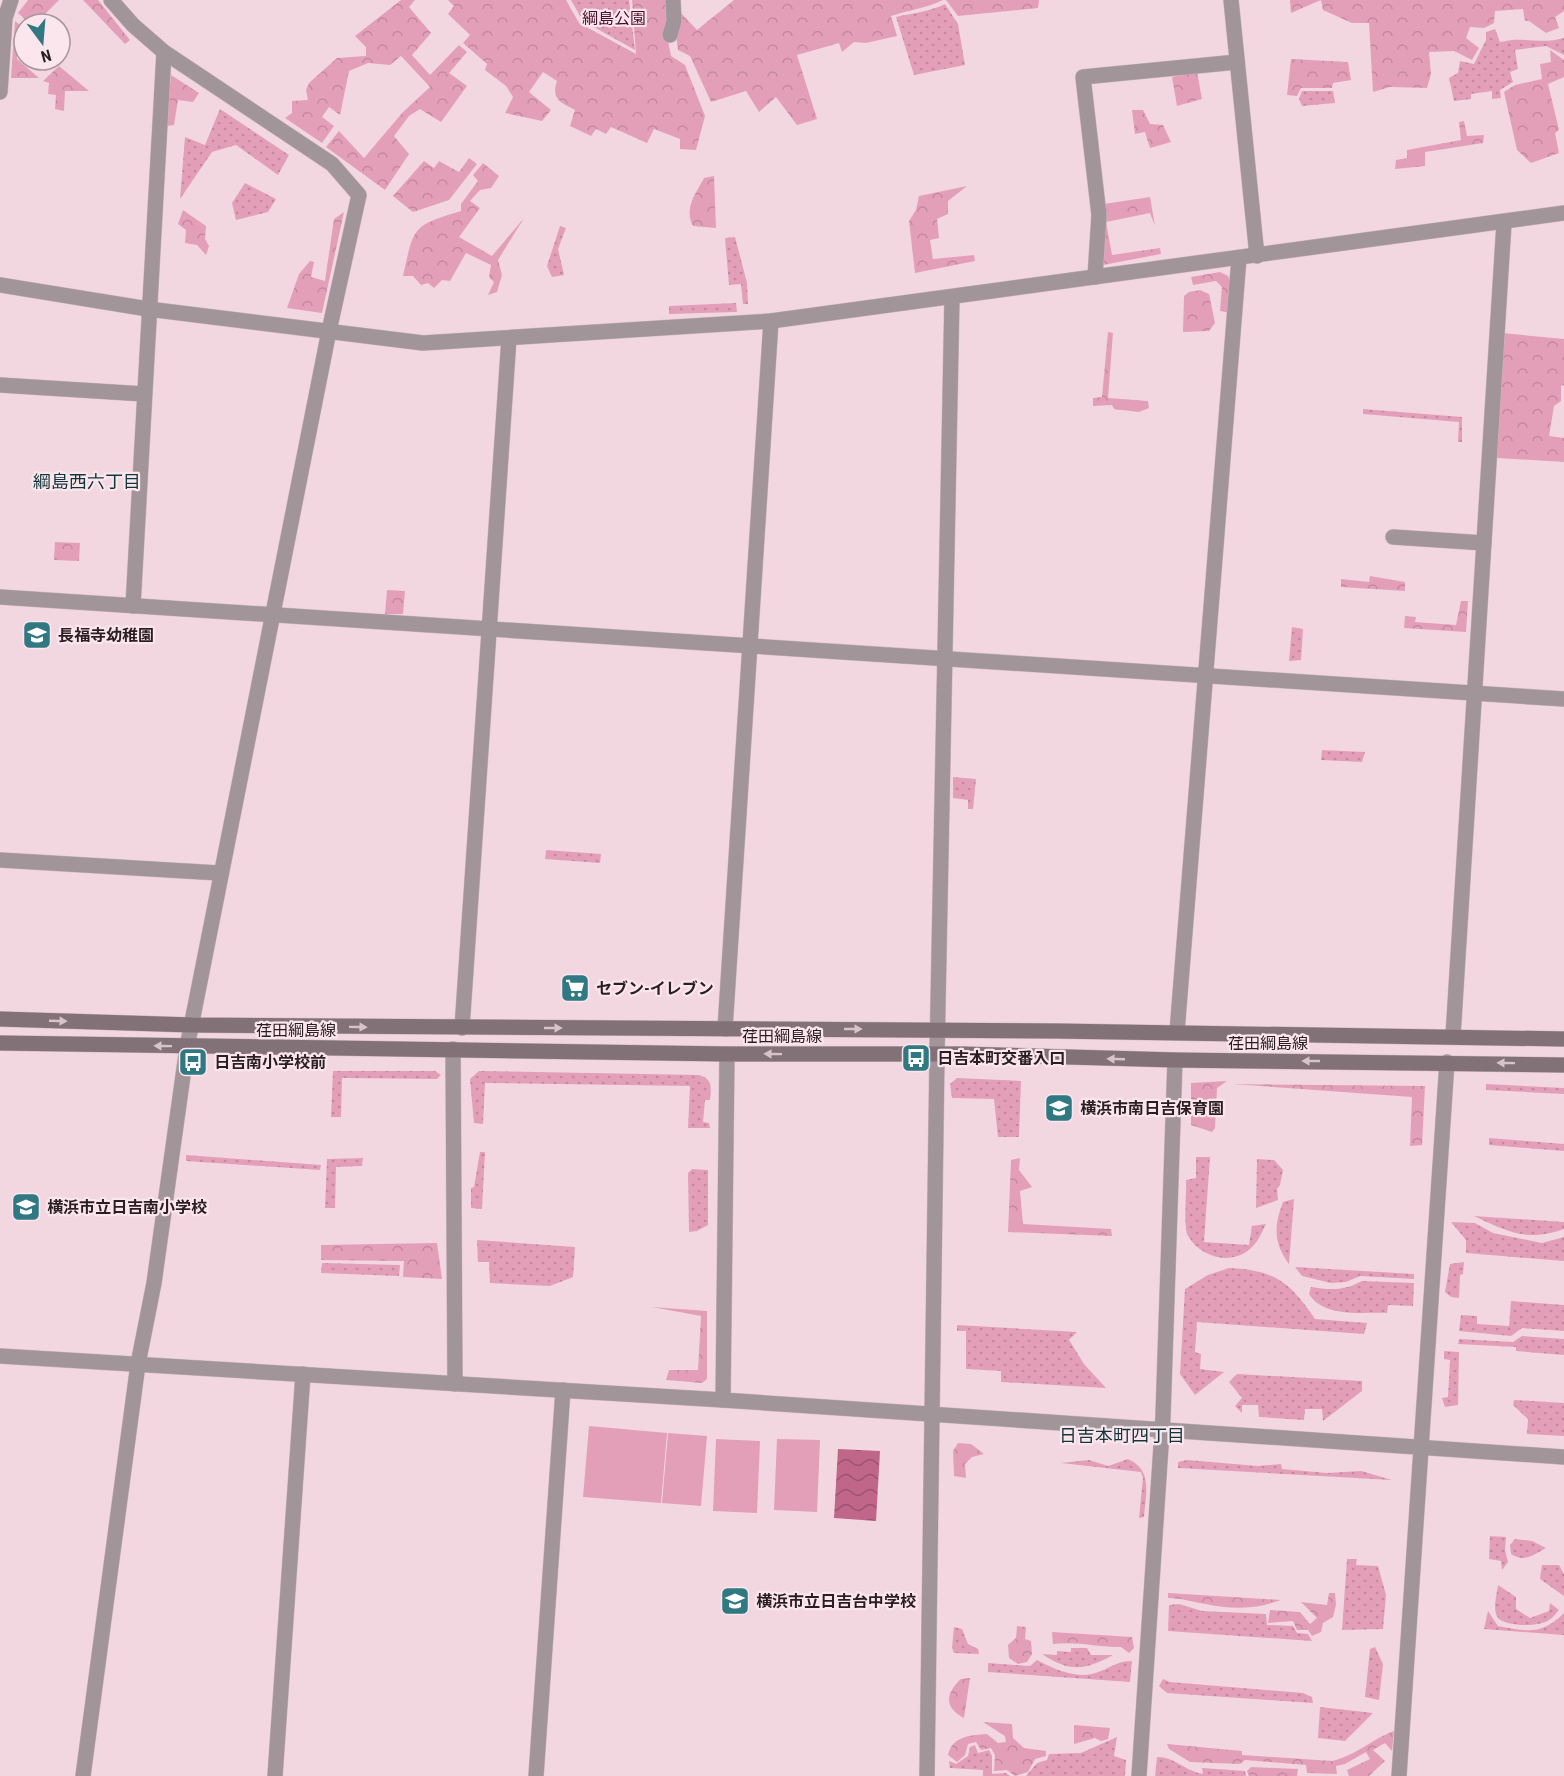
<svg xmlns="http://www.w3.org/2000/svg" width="1564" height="1776" font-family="'Roboto Condensed','Noto Sans JP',sans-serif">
<defs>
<pattern id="grass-dots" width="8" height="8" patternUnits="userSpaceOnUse" patternTransform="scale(1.5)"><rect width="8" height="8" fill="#e49fb8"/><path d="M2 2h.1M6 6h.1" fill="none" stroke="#c4889e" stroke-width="1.8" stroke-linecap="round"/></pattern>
<pattern id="forest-crowns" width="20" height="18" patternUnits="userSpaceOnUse" patternTransform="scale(1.5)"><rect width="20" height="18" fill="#e49fb8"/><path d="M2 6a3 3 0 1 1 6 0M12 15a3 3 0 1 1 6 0" fill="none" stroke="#c4889e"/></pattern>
<pattern id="water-waves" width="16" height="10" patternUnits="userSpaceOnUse" patternTransform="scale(1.5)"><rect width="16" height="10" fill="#c06689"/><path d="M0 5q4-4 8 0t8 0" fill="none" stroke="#9c5370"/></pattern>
</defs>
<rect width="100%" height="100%" fill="#f2d7e0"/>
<g fill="url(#grass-dots)">
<path d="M571,0h58l6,50 -52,-29z"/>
<path d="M945,4l13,20 7,41 -51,10 -18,-58c17,-4 33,-5 49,-13z"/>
<path d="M1495,29l5,13c25,-6 41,3 64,-4v17l-18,-9 -31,4 3,19 -8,3 3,10 -13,8 1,8 -9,1v-8l-21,3v5l-17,2 -5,-23 9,-5 2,-12 14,3 12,-24v-8z"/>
<path d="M1302,91h31l2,12 -33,3 -3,-7z"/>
<path d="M220,109l69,46 -11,20 -42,-30 -24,7 -32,47 5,-62 20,8z"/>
<path d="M245,183l31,16 -8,13 -32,8 -4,-17z"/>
<path d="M560,226l6,2 -8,21 6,26 -12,2 -5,-11z"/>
<path d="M735,237l12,46 1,21h-5l-2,-20 -12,1 -4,-47z"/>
<path d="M736,303l1,9 -68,2v-8z"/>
<path d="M1363,409l99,8v25h-4l1,-20 -96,-8z"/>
<path d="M1292,627l11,2 -2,31 -12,1z"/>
<path d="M1322,750l43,2 -3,10 -41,-2z"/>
<path d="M953,777l23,2 -3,30h-5v-9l-15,-2z"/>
<path d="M546,850l55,4 -1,9 -55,-4z"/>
<path d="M333,1071h102l6,4 -4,4 -95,-1 -1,39h-10z"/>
<path d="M479,1071l220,4c14,4 12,12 11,25h-5l-2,22 6,1 1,5h-22l2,-42 -205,-3 -2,41 -9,-1 -4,-44z"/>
<path d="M957,1078l64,3 -2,56h-21l-4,-38 -42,-1 -2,-14z"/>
<path d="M1486,1084l78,4v6l-78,-4z"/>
<path d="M1489,1138l75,6v7l-75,-6z"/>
<path d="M480,1152h5l-3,57 -11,-1v-20l3,-1z"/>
<path d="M186,1155l135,10 -1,5 -134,-9z"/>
<path d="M1196,1157h14l-6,85 45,3 3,-19 14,-2c-4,8 -8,18 -15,24 -19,18 -50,10 -63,-12 -5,-9 -1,-44 -2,-56l10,-2z"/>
<path d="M363,1158l-1,8 -26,1 -1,41h-10l2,-49z"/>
<path d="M1257,1159l17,1 9,10 -3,15 -3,4 1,11 -22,8z"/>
<path d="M692,1169l16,1v55l-11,6 -8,1 -1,-59z"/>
<path d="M1294,1199l-5,65c-16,-22 -15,-38 -6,-62z"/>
<path d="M1474,1216l90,6v7c-37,13 -56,3 -90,-13z"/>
<path d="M1451,1222l24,1 18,10 49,10 22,-6v24l-98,-8v-13z"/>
<path d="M477,1240l98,7 -2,30 -23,9 -60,-3 -1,-21h-11z"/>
<path d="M1464,1262l-1,12 -3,1 -1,23 -8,-1 -6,-5 5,-28z"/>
<path d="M322,1263l78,2 -1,11 -78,-3z"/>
<path d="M1295,1267l119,7v5l-54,-3 -14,6 -15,1 -29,-7z"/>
<path d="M1229,1268c46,2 61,14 86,51l52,4 -3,11 -167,-12 -2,30 6,2 -1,15 24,3 -29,23 -15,-21 5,-85 23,-14z"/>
<path d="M1362,1281l52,2 -1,23 -25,-1 -1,8c-26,-1 -63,5 -78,-19l2,-7c19,3 33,4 51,-6z"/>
<path d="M1511,1301l53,4v26l-42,-3 -11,8 -52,-5 2,-16 16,1v8l32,2z"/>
<path d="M957,1325l120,7 -8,8 15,24 22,24 -105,-6v-11l-35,-2v-38h-9z"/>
<path d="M1522,1336l42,3v16l-48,-4v-4l-58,-3 1,-5 54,3z"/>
<path d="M1444,1351l15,1 -1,53 -13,2 -3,-9 6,-1 2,-37 -6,-1z"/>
<path d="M1237,1374l125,7v10l-39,30 -1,-12h-17l-1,11 -45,-3 -1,-12h-16v8l-7,-7 7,-8 -13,-16z"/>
<path d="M1514,1400l50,3v33l-37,-2 1,-15 -15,-14z"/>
<path d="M1128,1459c25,11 18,35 16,58l-5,1 4,-40 -2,-6 -80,-9 28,-3 19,6z"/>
<path d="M1187,1460l71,6 23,-2 1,5 45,4 34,-2 31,9 -214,-12v-6z"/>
<path d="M1490,1536l16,1 -1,13 3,12 -6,8 -1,-9 -12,-2z"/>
<path d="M1515,1539l17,2 14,7c-13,7 -21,15 -35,6l-1,-9z"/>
<path d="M1347,1559h10l-1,6 22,1 8,29 -3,34 -41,1z"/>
<path d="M1542,1565h17l5,9v22l-24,-17z"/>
<path d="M1498,1585l18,12v12l14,9 19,-7 1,-8 9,7c-3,3 -6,8 -10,10 -9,7 -43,7 -51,-2 -6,-8 -1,-24 0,-33z"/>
<path d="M1179,1604l23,7 64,3 1,11 26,1 4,7 11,1 4,7 -144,-10 1,-26z"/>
<path d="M1488,1611l10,15c29,5 43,10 66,-13v22l-80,-6z"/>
<path d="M954,1627l8,2 6,15 10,5 1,5 -25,-1 -2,-5z"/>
<path d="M1375,1647l8,17 -4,36 -14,-3 5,-48z"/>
<path d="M1071,1648h16l4,7h22c-28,15 -43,18 -71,-1l15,1v-4l14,1z"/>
<path d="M1037,1660c20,10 41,21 64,11 12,-5 18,-10 31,-10l-2,21 -142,-10v-9l42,3z"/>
<path d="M1163,1679l7,3 133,11 9,4 1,6 -146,-10 -8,-7z"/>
<path d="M1320,1707l53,6 -28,28 -27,-3z"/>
<path d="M1117,1737l-3,19 12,4 -1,16h-99l11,-13 10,-3 2,-6 32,-1z"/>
<path d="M975,1745l3,8 11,-3 3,6v18l14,-1 4,3h-27v-6l-33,-2 -1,-7 7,3 12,-8 2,-9z"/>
<path d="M1157,1757c18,0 28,14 46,17l-1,-6 43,3 1,5h-91z"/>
</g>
<g fill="url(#forest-crowns)">
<path d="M28,0h31l-24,24h-5l-12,-11z"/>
<path d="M83,0h15l32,40 -5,4z"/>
<path d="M401,0h14l-6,7 22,26 -19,22 18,20 29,-30 8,7 -18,21 18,13 -26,36 -21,-13 -11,7 -15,20 15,18 -24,36 -59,-43 13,-16 25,27 39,-46 27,-25 -29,-31 -11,9 -22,-2 -19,8 -9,44 -11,-8 -7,10 12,9 -12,17 -37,-25 7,-5v-12l16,-1 -2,-10 3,-7 28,-25 29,-2v-9l-11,-11z"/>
<path d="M448,0h118l13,23 57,31 -4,-54h37l-2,36 4,20 14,9 20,51 -9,34 -16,-1v-10l-26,-10 -7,14 -36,-16 -5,7 -10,-5 -5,7 -21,-10 5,-16c-15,-8 -24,-11 -18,-29l-14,-9 -14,20 22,18 -9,11 -37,-8 8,-16 -7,-11 -21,-16 2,-6 -24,-21 7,-8 -22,-21 6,-8z"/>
<path d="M734,0h209c-16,8 -34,10 -52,16l6,20 -31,7 -12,-1 -12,10 -3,-9 -42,12 20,64 -20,6 -21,-28 -17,15 -13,-21 -35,11 -21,-46 -12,-6 -2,-15 5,-22 16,17z"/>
<path d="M946,0h93l-1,8 -80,8z"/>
<path d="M1290,0h274v11l-9,6 4,11 -13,5 -17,-12h-4l-2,-12 -28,2 -1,12 -10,5 -14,-1 -4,11 13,10 -7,12 -18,-9 -25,1 2,22 -4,14 -37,-1 -17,5 -4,-69h-17l-29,-13 -2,-10 -30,13z"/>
<path d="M15,21l9,7c0,13 -7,15 -7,31l22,19h-28z"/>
<path d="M1550,50l14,10v17l-16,7 11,46 -4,3 4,20 -28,10 -14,-13 -13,-58 11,-7 27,-6 -2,-15 11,-2z"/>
<path d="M1291,59l57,3 3,18 -18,3 -1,5h-31l-4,8 -10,-1z"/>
<path d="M59,66l30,25h-24l-1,20 -9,-2 1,-14 -8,-1 1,-11 -6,-2z"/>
<path d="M1197,72l5,27 -25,7 -5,-29z"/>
<path d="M171,75l28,18 -6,9 -15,-2 -4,25 -8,1z"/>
<path d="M1132,110h11l7,14 13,1 8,17 -21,6 -5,-16 -10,2z"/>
<path d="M1464,121l3,15 17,-1 -1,8 -58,9v14l-30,3 1,-9 11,-2v-8l54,-10 -2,-18z"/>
<path d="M469,158l8,6 -28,36 -36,12 -20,-16 31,-35 10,7 5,-7 20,11z"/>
<path d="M483,163l16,13 -8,12 -11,2 -10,11 10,7 -21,29 33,19 32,-38 -26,42 4,15 -5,17 -9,3 6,-13 -5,-5 2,-12 -25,-12 -16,28 -8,-1 -8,8 -6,-5 -7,2 -8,-9h-10c11,-50 9,-50 58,-65v-7l17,-23 -5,-6z"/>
<path d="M714,176l2,52 -23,-2c-9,-18 2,-31 11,-48z"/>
<path d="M967,186l-19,15v13l-11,5 2,19 -9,2 3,19 41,-4 1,6 -60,12 -6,-52 7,-11 3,-14z"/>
<path d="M1150,197l5,29 -5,-13 -44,9 6,33 48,-7 1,6 -58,11 -3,-45 4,-16z"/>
<path d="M183,210l23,16 -1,13 4,7 -3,9 -9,-10 -12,-2 1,-13 -8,-6z"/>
<path d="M344,212l-22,101 -35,-5 12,-34 11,-13 4,1 -3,15 14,4 9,-62z"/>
<path d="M1220,272l8,4 4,12 -2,25 -10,-2 2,-24 -6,-6 -23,4 -2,-8z"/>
<path d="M1200,290l9,4 6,29 -6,8 -26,1 1,-36 5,-4z"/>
<path d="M1108,332l5,1 -5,65 40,3 1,7 -10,4 -25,-3 -2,-4 -19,1v-8l9,-1z"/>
<path d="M1502,333l62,6v46l-3,1v15l-7,5 -5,30 15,2v24l-67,-4z"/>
<path d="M55,542l25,1 -1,18 -25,-1z"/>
<path d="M1370,576l35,6v9l-64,-4v-8l28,3z"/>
<path d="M387,590l18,1 -2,23h-18z"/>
<path d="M1461,601h7l-2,31 -62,-4 1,-12 11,1 -1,5 41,3z"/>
<path d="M1227,1081l-10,7 -2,40 -3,4 -21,-7v-42z"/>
<path d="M1233,1084l192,2 -3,59 -12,1 2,-49z"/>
<path d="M1020,1158l-1,12 13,17 -12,4 3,33 88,5 1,7 -104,-4 3,-72z"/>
<path d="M437,1243l5,36 -39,-2 1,-16 -83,-1v-15z"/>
<path d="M652,1307l55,4v68l-5,4 -36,-3 3,-10h29l3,-54z"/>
<path d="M958,1443l13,1 13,10 -12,3 -7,7 1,14 -12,-2 -1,-25z"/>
<path d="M1168,1593l113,7c-25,9 -49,10 -75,4 -14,-2 -25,-6 -38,-6z"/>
<path d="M1329,1593h6l1,12 -3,12 -10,6 -2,9 -9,4 -4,-6h-11l-4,-9 -25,2 2,-13 30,2 10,12 7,-6 -16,-16 26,3z"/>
<path d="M1017,1626l9,1 -1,12 6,2 1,13 -5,8 -9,2 -9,-6 -1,-13 8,-7z"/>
<path d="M1052,1632l80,5 2,11 -5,5 -8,-6c-24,0 -44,-6 -68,-3z"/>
<path d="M970,1678l-6,40c-21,-11 -18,-25 -3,-39z"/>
<path d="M983,1722l29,2 1,14 11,10 22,3v5l-11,3 -7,13 -13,4 -8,-6 -13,1 1,-16 -4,-7 -10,2 -5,-8 -8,2 -3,11 -8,7 -9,-7c4,-19 23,-20 39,-21l11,9 8,-1 -1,-6z"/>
<path d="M1074,1725l36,3 -2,11 -7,2 -6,-3 -21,6z"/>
<path d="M1394,1731l-2,20 -7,-8 -12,7 12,11 -16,15h-20l-2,-6 23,-11 -4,-7 -21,12 -9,2 1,8 -30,-1 -1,-8 -61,-5 -5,4 -50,-2 -21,-13 -2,-5 75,7v4l90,6c23,-5 40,-22 62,-30z"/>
<path d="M1251,1767l47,2 -1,7h-48l-2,-5z"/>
</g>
<g fill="#e49fb8">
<path d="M589,1426l78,7 -6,70 -78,-6z"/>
<path d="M668,1433l39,3 -6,70 -39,-3z"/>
<path d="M716,1439l44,2 -3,72 -44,-2z"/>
<path d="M777,1439l43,1 -3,72 -43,-2z"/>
</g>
<path fill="url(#water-waves)" d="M838,1449l42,2 -4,70 -42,-3z"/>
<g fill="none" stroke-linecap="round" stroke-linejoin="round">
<g stroke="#ceb6be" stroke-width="16">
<g id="minor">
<path d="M1231,0l26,256"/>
<path d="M670,35l4,-14 -1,-21"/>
<path d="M0,92l5,-74 6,-18"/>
<path d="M1095,277l4,-62 -16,-138 154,-15"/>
<path d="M0,385l144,9"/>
<path d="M1393,537l91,6"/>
<path d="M0,597l1564,102"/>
<path d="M133,606l31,-554"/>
<path d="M0,860l219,13"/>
<path d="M462,1028l47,-690"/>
<path d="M725,1029l46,-708"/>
<path d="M1177,1032l62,-774"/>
<path d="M1453,1036l51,-813"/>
<path d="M453,1049l2,335"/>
<path d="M0,1356l723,44 841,57"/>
<path d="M723,1400l4,-346"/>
<path d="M275,1776l28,-402"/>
<path d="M536,1776l27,-386"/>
<path d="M927,1776l10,-721"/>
<path d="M1139,1776l24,-360 12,-356"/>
<path d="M1399,1776l48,-714"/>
</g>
</g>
<g stroke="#ceb6be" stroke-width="16">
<g id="tertiary">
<path d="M0,285l148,24 275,34 348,-22 793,-108"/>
<path d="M937,1055l15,-758"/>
<path d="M83,1776l55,-412 16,-81 33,-236 142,-716 30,-136 -27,-31 -168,-112 -31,-27 -22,-25"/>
</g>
</g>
<g stroke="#ceb6be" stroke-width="16">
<g id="secondary">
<path d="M0,1019l192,6 865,6 507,8"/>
<path d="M0,1043l727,11h234l214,6 389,5"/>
</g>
</g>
<use href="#minor" stroke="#a19599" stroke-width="15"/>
<use href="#tertiary" stroke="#a19599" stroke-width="15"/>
<use href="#secondary" stroke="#827177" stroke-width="15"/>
</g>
<defs><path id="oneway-solid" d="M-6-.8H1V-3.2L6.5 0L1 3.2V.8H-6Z" transform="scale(1.5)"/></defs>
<g fill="#d7c3ca">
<use href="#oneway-solid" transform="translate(58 1021) rotate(2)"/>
<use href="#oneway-solid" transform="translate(358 1027) rotate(1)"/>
<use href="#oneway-solid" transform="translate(553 1028)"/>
<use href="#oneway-solid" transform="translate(853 1029)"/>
<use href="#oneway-solid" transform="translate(163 1046) rotate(-179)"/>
<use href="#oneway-solid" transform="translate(773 1054) rotate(-179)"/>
<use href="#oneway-solid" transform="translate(1116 1059) rotate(-178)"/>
<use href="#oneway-solid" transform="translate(1311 1061) rotate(-180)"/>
<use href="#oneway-solid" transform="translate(1506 1063) rotate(-179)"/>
</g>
<defs>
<g id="school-square" transform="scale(1.5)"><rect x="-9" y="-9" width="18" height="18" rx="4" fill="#317982" stroke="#fce6ed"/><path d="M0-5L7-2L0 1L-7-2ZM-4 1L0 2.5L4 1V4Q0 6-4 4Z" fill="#fff"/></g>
<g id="supermarket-square" transform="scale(1.5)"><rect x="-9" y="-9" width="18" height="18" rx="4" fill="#317982" stroke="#fce6ed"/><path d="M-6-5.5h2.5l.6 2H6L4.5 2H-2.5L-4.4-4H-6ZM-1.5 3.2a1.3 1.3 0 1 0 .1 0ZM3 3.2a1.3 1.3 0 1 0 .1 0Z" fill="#fff"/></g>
<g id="bus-square" transform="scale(1.5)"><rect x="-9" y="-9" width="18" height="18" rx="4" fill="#317982" stroke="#fce6ed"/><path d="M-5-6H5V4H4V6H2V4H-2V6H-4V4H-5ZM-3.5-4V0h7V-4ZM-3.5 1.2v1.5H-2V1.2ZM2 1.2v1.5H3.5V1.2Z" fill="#fff"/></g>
</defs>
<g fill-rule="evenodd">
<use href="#school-square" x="37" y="635"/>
<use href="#supermarket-square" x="575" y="988"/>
<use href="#bus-square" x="916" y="1058"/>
<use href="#bus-square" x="193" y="1062"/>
<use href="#school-square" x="1059" y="1108"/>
<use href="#school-square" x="26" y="1207"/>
<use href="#school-square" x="735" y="1601"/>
</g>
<g text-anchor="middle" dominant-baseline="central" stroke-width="4.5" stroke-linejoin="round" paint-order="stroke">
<g font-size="16" fill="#490f2a" stroke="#fce6ed">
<text x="614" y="18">綱島公園</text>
</g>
<g font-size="16" font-weight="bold" fill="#291f22" stroke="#fce6ed" text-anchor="start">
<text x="58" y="635">長福寺幼稚園</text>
<text x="596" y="988">セブン-イレブン</text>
<text x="937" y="1058">日吉本町交番入口</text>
<text x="214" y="1062">日吉南小学校前</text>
<text x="1080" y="1108">横浜市南日吉保育園</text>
<text x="47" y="1207">横浜市立日吉南小学校</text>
<text x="756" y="1601">横浜市立日吉台中学校</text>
</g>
<g font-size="16" fill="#291f22" stroke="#fce6ed">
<text x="296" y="1030">荏田綱島線</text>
<text x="782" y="1036">荏田綱島線</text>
<text x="1268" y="1043">荏田綱島線</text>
</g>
<g font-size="18" fill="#13363a" stroke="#fce6ed">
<text x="87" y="481">綱島西六丁目</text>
<text x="1122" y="1435">日吉本町四丁目</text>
</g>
</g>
<g transform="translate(42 42) rotate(164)"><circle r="28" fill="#fce6ed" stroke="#a8969c" stroke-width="1.5"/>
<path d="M0-4.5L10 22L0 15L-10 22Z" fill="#317982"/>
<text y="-9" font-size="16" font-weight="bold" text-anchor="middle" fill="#291f22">N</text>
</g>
</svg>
